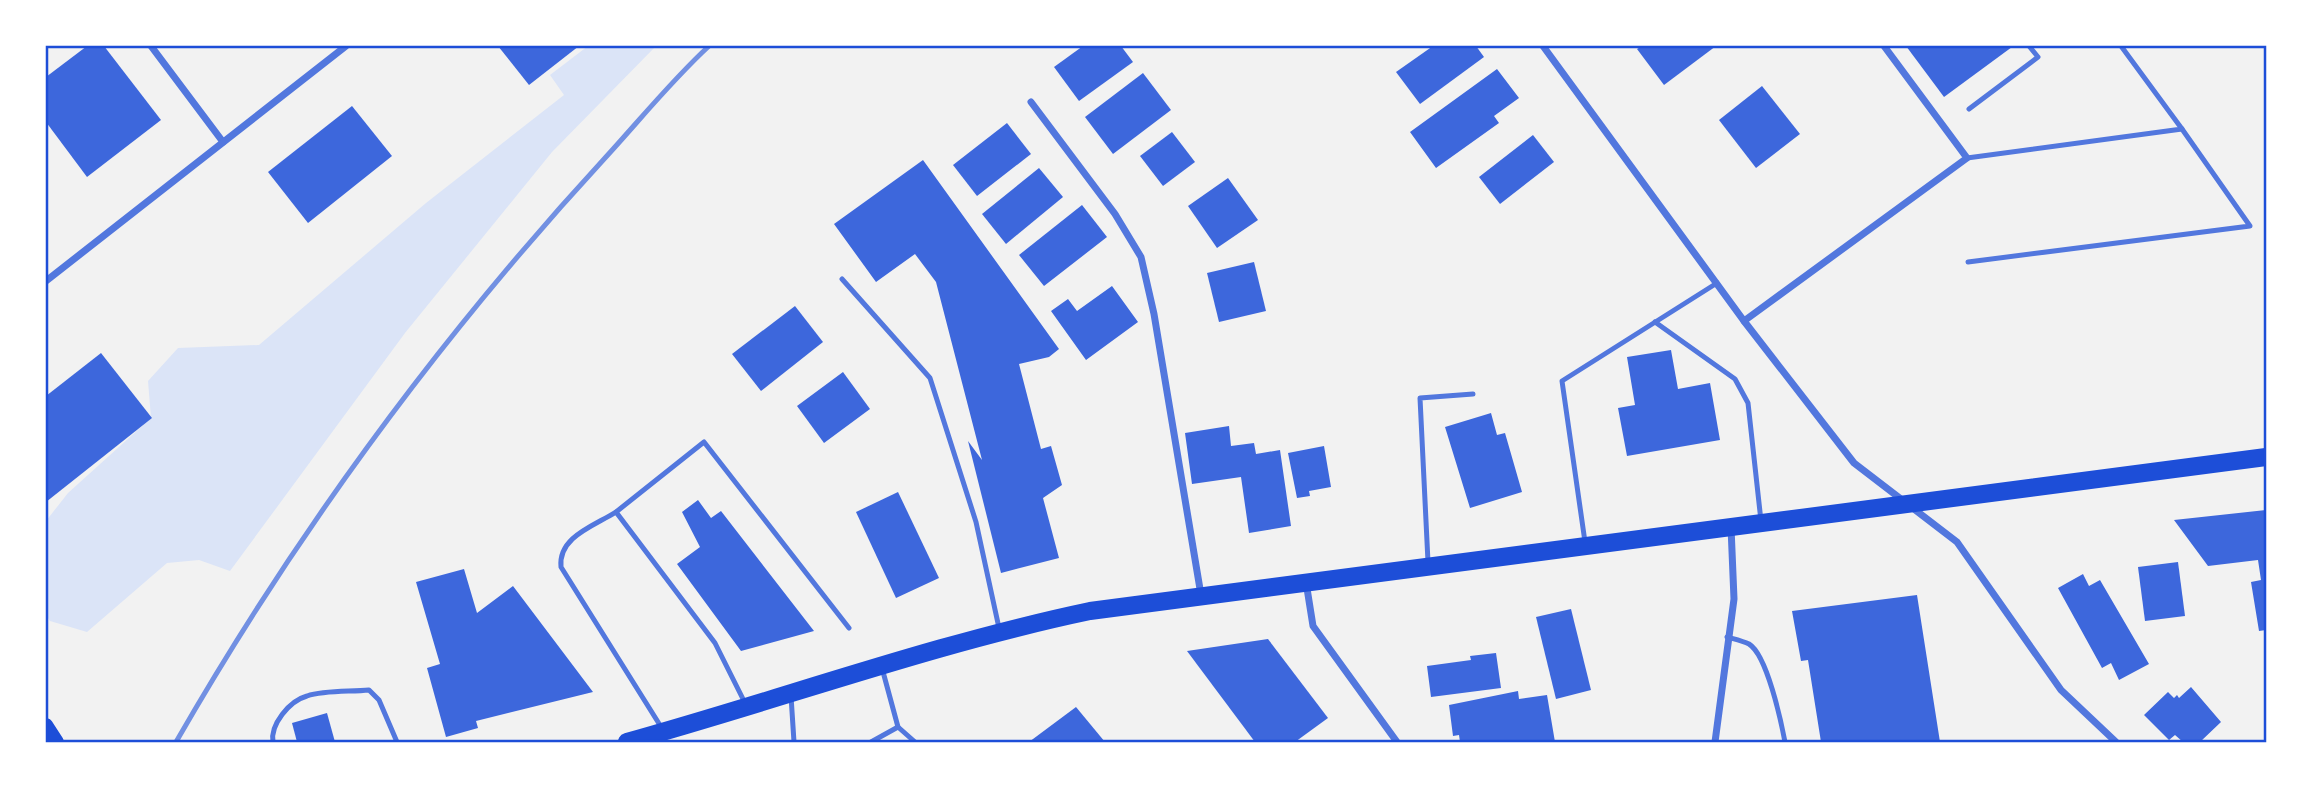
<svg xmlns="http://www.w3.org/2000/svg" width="2312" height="788" font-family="Roboto,sans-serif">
<rect width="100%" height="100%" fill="#f2f2f2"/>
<path fill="#dbe4f7" d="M588,46h68l-104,106 -147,181 -175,238 -31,-11 -32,3 -80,69 -37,-11 -4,-6v-94l22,-28 83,-75 -3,-37 30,-33 81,-3 167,-142 138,-108 -14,-20z"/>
<g fill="#3d67dc">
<path d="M87,46h17l57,74 -74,57 -41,-55v-45z"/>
<path d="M498,46h81l-50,39z"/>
<path d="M1083,46h38l12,16 -54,39 -25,-34z"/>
<path d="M1433,46h43l8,11 -64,47 -24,-32z"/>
<path d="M1642,46h74l-52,39 -27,-36z"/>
<path d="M1906,46h104l2,1 -68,50z"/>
<path d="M1497,69l22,29 -25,18 5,7 -63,45 -26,-36z"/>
<path d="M1143,73l28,37 -58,44 -28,-37z"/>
<path d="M1762,86l38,48 -44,34 -37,-48z"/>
<path d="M352,106l40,50 -84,67 -40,-51z"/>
<path d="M1007,123l24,31 -54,42 -24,-31z"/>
<path d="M1172,132l23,30 -32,24 -23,-30z"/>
<path d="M1533,135l21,27 -54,42 -21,-27z"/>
<path d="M923,160l136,189 -10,8 -30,7 22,85 10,-3 11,39 -19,13 16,60 -58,15 -33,-132 14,19 -46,-178 -21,-28 -39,28 -42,-58z"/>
<path d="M1039,168l24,29 -57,47 -24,-30z"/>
<path d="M1228,178l30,42 -41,28 -29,-42z"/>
<path d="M1082,205l25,32 -63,49 -25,-31z"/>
<path d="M1254,262l12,49 -47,11 -12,-49z"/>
<path d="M1112,286l26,36 -52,38 -35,-49 17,-12 9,12z"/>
<path d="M795,306l28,36 -62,49 -29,-37z"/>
<path d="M1671,350l7,39 32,-6 10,57 -93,16 -9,-48 17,-3 -8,-48z"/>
<path d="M101,353l51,65 -106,84v-106z"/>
<path d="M843,372l27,37 -46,34 -27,-37z"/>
<path d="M1491,413l6,22 8,-2 17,59 -52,16 -25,-81z"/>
<path d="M1229,426l2,20 23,-3 2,11 24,-4 11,76 -42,7 -8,-56 -49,7 -7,-51z"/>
<path d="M1324,446l7,41 -22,4 1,5 -13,2 -9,-45z"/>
<path d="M898,492l41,86 -43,20 -40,-86z"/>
<path d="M698,500l13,18 10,-7 93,120 -73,20 -64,-87 23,-17 -18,-35z"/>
<path d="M2266,510v120l-7,1 -8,-49 10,-2 -3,-20 -50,6 -34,-46z"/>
<path d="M2178,562l7,54 -40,5 -7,-54z"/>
<path d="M464,569l13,44 36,-27 80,106 -117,29 2,7 -32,9 -19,-69 13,-4 -24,-82z"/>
<path d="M2083,574l6,12 11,-6 49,84 -30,16 -8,-17 -9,5 -44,-80z"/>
<path d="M1917,595l23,147h-119l-13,-82 -7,1 -9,-50z"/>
<path d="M1571,609l20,81 -35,9 -20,-82z"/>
<path d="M1268,639l60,79 -33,24h-40l-68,-91z"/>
<path d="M1496,653l5,35 -70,9 -4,-31 44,-6 -1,-4z"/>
<path d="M2191,687l30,35 -21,20h-17l-8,-7 -6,5 -25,-25 24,-23 6,6 3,-3 2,3z"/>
<path d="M1518,691l1,8 28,-4 8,47h-95l-1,-7 -6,1 -4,-31z"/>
<path d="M1076,707l29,35h-76z"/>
<path d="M327,713l8,29h-38l-5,-19z"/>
</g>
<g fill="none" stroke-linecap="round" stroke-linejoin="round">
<g stroke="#5277de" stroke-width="5">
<path d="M1969,109l69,-52 -9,-11"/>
<path d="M1967,158l215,-29 -61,-83"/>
<path d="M1968,262l282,-36 -68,-97"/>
<path d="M842,279l88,99 46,144 23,106"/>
<path d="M1655,322l80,57 13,24 13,118"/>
<path d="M616,512l88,-70 145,186"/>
<path d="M1585,542l-23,-161 155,-98"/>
<path d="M1428,562l-8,-164 53,-4"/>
<path d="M1727,637c7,2 16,4 22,7 18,11 32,77 36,98"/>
<path d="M882,668l16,59 17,15"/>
<path d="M791,696l3,46"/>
<path d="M663,730l-102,-163c-3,-30 33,-41 55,-55l99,131 30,60"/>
<path d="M273,742c-3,-17 16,-41 34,-46 18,-6 43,-4 62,-6l10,10 18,42"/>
<path d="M871,742l27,-15"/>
</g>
<g stroke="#5277de" stroke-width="7">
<path d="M151,46l72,96"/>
<path d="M1543,46l201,275 110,142 103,79 104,148 55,52"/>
<path d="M1031,102l84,112 26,43 13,57 47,281"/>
<path d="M46,281l300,-235"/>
<path d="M1744,321l223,-163 -83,-112"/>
<path d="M1306,582l7,44 84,116"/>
<path d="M1715,742l19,-143 -3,-72"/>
</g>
<path stroke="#1d4ed8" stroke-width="14" d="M46,725l11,17"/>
<path stroke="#1d4ed8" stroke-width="18" d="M627,742c155,-43 306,-98 463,-131l1176,-154"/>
<path stroke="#7290e2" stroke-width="5" d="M176,742c120,-209 265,-406 429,-584 34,-37 67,-78 104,-112"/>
</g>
<rect width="2312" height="788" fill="none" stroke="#ffffff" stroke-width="94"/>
<rect x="47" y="47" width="2218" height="694" fill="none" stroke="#1d4ed8" stroke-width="2.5"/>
</svg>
